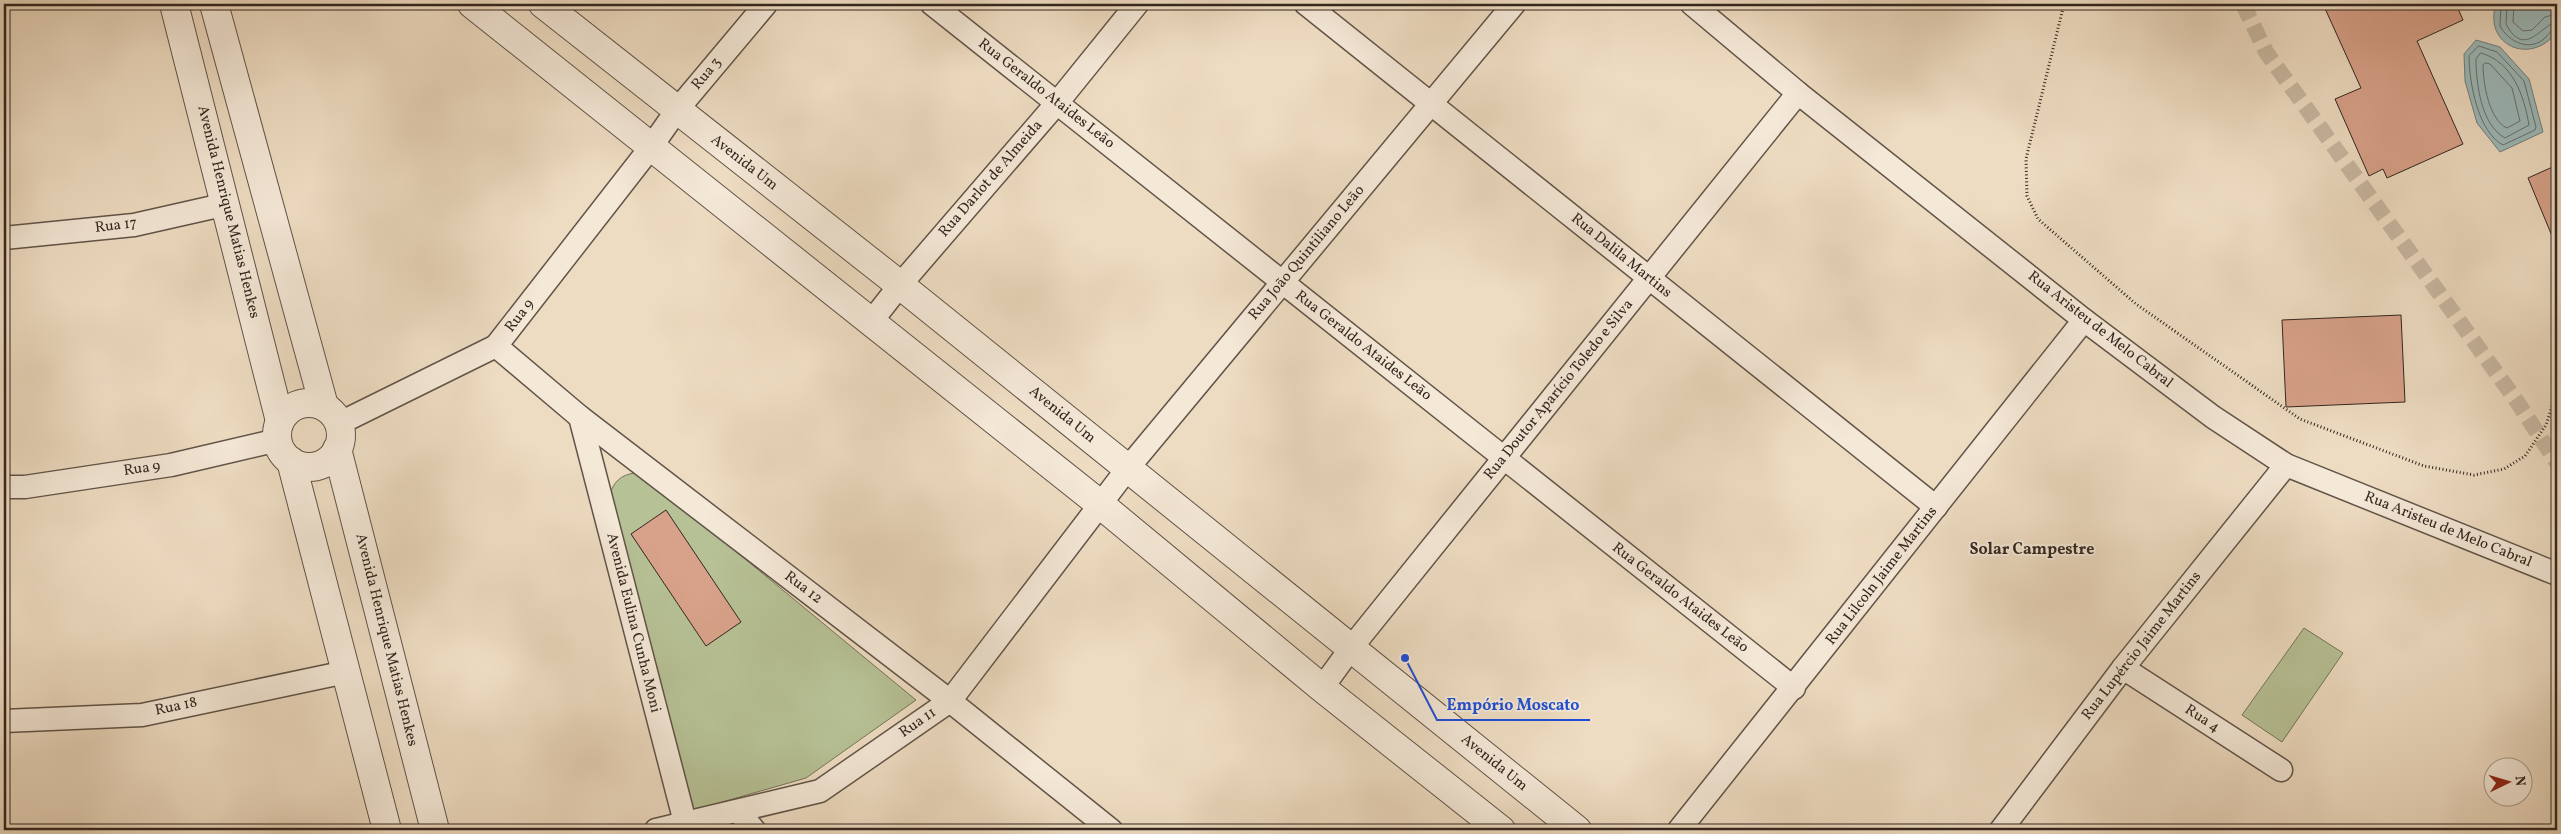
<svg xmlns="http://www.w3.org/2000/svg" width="2561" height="834" font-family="Vollkorn,serif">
<rect width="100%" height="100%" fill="#eedcc2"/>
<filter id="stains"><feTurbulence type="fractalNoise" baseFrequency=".004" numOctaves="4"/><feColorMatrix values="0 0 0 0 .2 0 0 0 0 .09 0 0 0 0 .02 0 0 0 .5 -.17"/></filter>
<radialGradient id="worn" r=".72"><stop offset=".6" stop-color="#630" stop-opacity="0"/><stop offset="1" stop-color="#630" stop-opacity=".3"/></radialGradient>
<g fill="#b6c195" stroke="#74745a">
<path d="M634,473l13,5 269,222 -110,78 -115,33 -81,-316c3,-13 11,-20 24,-22z"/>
<path d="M2304,628l39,25 -61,89 -40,-27z"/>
</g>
<g fill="#9cbabb" stroke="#727f7d">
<path d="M2496,4h61l-1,29c-26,33 -73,12 -60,-29z"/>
<path d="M2476,40l24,7 29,32 14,53 -43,20 -23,-29 -12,-42 -1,-27z"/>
</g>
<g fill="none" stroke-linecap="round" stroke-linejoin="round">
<g stroke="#67706e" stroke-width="1">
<path d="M2501,4l-1,22c9,16 30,27 46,11 4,-4 5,-8 11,-9"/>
<path d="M2507,4l-1,20c19,36 36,-1 51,-2"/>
<path d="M2514,4l-1,18 10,9 9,-1 13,-13 12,-3"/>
<path d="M2479,46l18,6 27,29 12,46 -1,3 -32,15c-25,-13 -34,-63 -34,-89z"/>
<path d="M2481,53c32,9 43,43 48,72l-24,13c-24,-13 -29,-55 -29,-79z"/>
<path d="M2486,63l4,1 22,24 8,33 -13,7c-18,-8 -24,-45 -24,-63z"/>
</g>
</g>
<g fill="#d8a28a" stroke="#322620">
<path d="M2323,4h133l7,16 -46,21 46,103 -76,34 -4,-9 -14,7 -34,-77 26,-11z"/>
<path d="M2557,165v83l-29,-70z"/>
<path d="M2401,315l4,87 -119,5 -4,-87z"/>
<path d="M666,510l75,112 -35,24 -75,-112z"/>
</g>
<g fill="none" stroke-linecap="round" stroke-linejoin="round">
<path stroke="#c8b8a2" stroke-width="16" stroke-dasharray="16 8" stroke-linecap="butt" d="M2243,4l23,48 252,351 39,60"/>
<g stroke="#615448" stroke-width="25">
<g id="minor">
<path d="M932,4l862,684"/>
<path d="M1306,4l630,503"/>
<path d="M1692,4l106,89 286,227 129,97 73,48 271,109"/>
<path d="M4,238l130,-13 93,-21"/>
<path d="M871,322l29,-37 157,-182 80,-99"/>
<path d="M496,346l84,71 370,284 161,129"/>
<path d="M580,417l107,413"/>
<path d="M338,424l158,-78 155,-199 26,-37 89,-106"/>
<path d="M4,487h21l146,-22 107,-25"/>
<path d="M2123,668l158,102"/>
<path d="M1322,688l29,-40 447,-555"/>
<path d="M4,721l138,-6 204,-43"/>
<path d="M739,812l15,18"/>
<path d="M656,830l164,-39 130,-90 178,-233 386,-464"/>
<path d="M1679,830l405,-510"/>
<path d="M2001,830l122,-162 163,-203"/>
</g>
</g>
<g stroke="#615448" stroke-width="30">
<g id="tertiary">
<path d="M174,4l106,417"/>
<path d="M214,4l110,402"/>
<path d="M472,4l629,501 221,183 179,142"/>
<path d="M543,4l357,281 677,545"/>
<circle cx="309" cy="435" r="32"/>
<path d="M337,449l98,381"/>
<path d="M291,461l96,369"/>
</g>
</g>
<path stroke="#322620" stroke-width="3" stroke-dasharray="1 2.5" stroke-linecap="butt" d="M2064,4l-38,155 1,37 11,23 98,85 164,115 124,47 50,9 30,-6 21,-13 21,-31 11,-34"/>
<use href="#minor" stroke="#f4e8d7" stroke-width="22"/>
<use href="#tertiary" stroke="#f4e8d7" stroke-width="28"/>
</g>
<g text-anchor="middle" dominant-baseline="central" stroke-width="4" stroke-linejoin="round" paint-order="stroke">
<g font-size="15" fill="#322620" stroke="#f4e8d7">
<text transform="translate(707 74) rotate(-50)">Rua 3</text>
<text transform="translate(1046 94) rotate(38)">Rua Geraldo Ataides Leão</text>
<text transform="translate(744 163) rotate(38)">Avenida Um</text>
<text transform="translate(991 179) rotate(-49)">Rua Darlot de Almeida</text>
<text transform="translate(228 212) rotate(76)">Avenida Henrique Matias Henkes</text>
<text transform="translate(116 226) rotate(-7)">Rua 17</text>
<text transform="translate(1307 253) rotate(-50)">Rua João Quintiliano Leão</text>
<text transform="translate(1621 256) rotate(39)">Rua Dalila Martins</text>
<text transform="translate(520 316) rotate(-52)">Rua 9</text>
<text transform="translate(2100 330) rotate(38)">Rua Aristeu de Melo Cabral</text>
<text transform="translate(1363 346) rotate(38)">Rua Geraldo Ataides Leão</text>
<text transform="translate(1559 390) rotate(-51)">Rua Doutor Aparício Toledo e Silva</text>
<text transform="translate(1062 415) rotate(39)">Avenida Um</text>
<text transform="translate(142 469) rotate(-8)">Rua 9</text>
<text transform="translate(2448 530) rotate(22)">Rua Aristeu de Melo Cabral</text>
<text transform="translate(1882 576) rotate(-52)">Rua Lilcoln Jaime Martins</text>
<text transform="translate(803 588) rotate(37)">Rua 12</text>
<text transform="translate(1680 598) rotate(38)">Rua Geraldo Ataides Leão</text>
<text transform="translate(633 623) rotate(76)">Avenida Eulina Cunha Moni</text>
<text transform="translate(386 640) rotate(76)">Avenida Henrique Matias Henkes</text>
<text transform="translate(2142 646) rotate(-52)">Rua Lupércio Jaime Martins</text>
<text transform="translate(176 707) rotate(-12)">Rua 18</text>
<text transform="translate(2202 719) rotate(33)">Rua 4</text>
<text transform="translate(918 723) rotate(-35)">Rua 11</text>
<text transform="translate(1494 763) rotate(39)">Avenida Um</text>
</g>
<g font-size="16" font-weight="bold" fill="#322620" stroke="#f4e8d7">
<text x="2032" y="550">Solar Campestre</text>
</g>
</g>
<path fill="none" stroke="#1d4ed8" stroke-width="2" d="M1405 658L1437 720H1590"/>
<circle fill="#1d4ed8" stroke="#f4e8d7" stroke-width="2" cx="1405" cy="658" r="5"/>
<g font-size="16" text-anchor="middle" font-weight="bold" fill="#1d4ed8" stroke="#f4e8d7" stroke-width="4" stroke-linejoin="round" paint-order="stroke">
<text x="1513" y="710">Empório Moscato</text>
</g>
<rect width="2561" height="834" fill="none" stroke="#eedcc2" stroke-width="20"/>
<rect x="5" y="5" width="2551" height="824" fill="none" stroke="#322620" stroke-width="2.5"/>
<rect x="10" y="10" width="2541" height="814" fill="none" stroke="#322620"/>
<g transform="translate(2508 782) rotate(85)"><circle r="24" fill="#f4e8d7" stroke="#a69a8e"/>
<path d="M0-4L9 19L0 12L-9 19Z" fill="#8f2418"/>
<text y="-8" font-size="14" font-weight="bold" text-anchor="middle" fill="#322620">N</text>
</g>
<rect width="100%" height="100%" filter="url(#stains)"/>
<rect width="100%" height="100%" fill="url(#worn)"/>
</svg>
